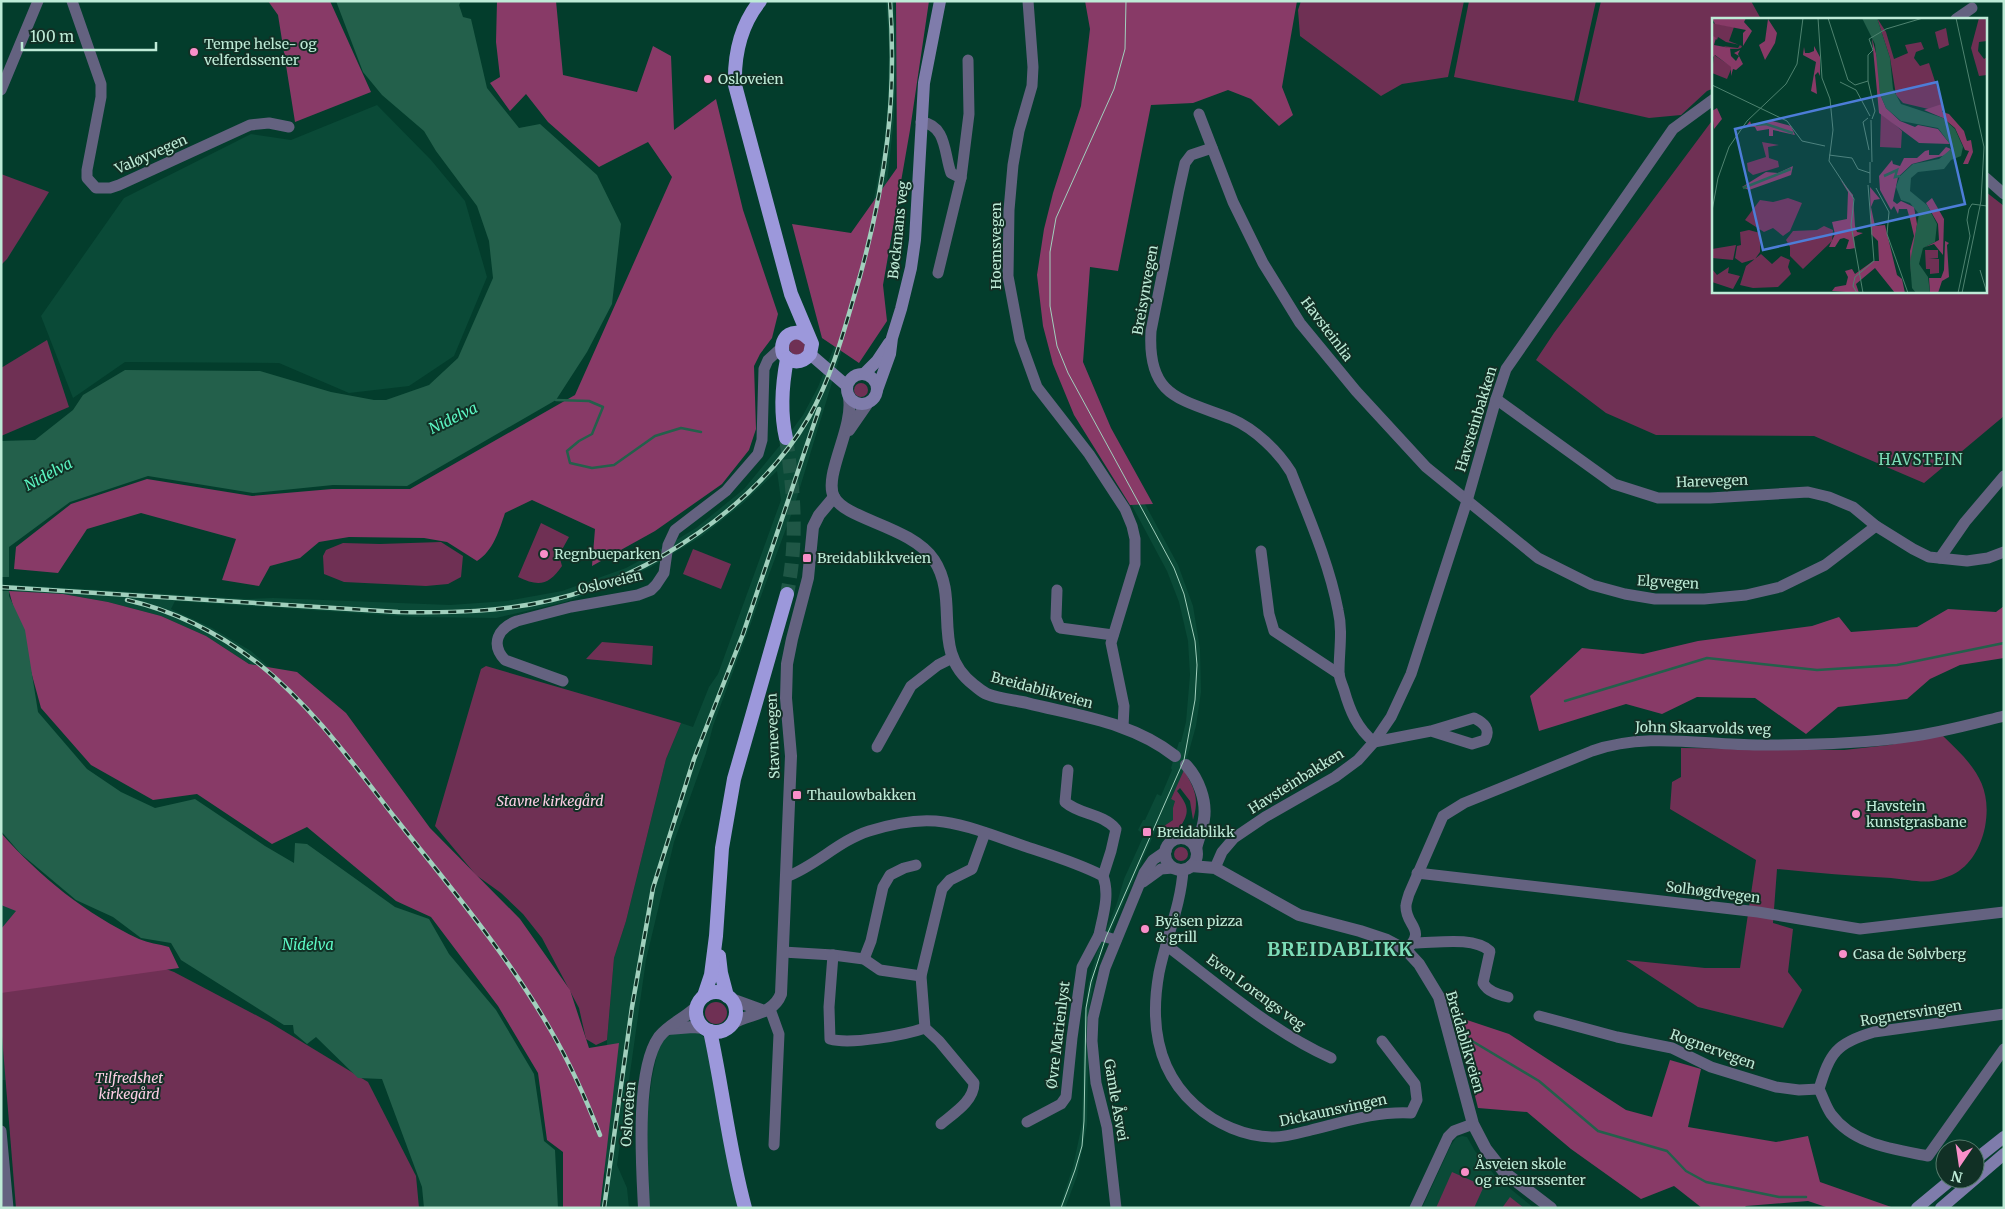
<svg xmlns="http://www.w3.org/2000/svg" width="2005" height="1209" font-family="Merriweather,serif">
<rect width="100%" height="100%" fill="#033d2c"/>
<g fill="#0a4a37" fill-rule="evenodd">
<path d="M886,1h8l3,52 -3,65 -8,75 -12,52 -80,262 -81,219 -7,27 -32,89 -28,118 -29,205 10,23 2,20h-29l5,-33 -16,-55 -21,-47 -25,-46 -29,-45 -41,-55 -153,-196 -71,-67 -43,-28 -45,-20 -53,-14 -45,-8 -62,-3v-7l247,15 25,-1 177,7 57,-4 55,-10 64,-23 42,-23 28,-17 48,-39 42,-51 17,-23 15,-28 16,-40 32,-106 18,-96 4,-42 1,-56zM777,471l4,29 -63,174 -9,13 -16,40 -12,-4 -15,36 -40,162 -12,37 -7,82 -3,93 -34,-76 -43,-75 -102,-133 -110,-136 -30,-32 -34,-30 -39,-23 -41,-19 4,-8 240,16 81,1 69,-16 33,-12 53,-23 51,-31 39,-31z"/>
<path d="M377,105l54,55 34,41 22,76 -33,79 -45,30 -60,7 -70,-30 -154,-1 -52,36 -32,-82 83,-118 127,-64 40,6z"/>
<path d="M1052,285l74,184 52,96 15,41 7,43 1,43 -5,34 -14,50 -11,23 4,1 -2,20 -9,6 -2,3 -5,-2 -52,118 -9,25 -7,38 -2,117 -10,51 -12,32h-6l14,-41 9,-43 2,-106 4,-32 8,-31 20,-49 8,-27 20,-44 -6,-5 5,-10h2l12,-26 4,2 11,-26 -1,-2 8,-26h2l5,-20 4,-47 -2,-34 -9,-39 -12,-31 -54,-101z"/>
<path d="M1,894l28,24 -28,19z"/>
<path d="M1,1024l6,56h-6z"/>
<path d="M680,1031l18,2 6,4 41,171h-96l-2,-92 5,-38 6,-28 3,-7 7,-7z"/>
<path d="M1462,1136l5,1 8,14 22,27 37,30h-112l29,-63 5,-7z"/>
</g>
<g fill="#6f3054">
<path d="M1301,1h163l-16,76 -46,7 -21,12 -81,-60 -2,-26z"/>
<path d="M1469,1h127l-22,100 -120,-24z"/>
<path d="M1601,1h150l10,18h-47v69l-7,3 -26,24 -32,3 -71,-16z"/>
<path d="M1714,118v173h272v-99l18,14v210l-80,67 -110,-47 -158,-1 -50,-22 -70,-53 18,-27z"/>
<path d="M1,174l48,18 -42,67 -6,6z"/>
<circle cx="797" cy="347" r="8"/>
<path d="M47,340l22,67 -68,29v-68z"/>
<circle cx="861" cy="390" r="7"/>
<path d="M541,523l28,14 -10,18 3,11c-13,19 -23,21 -44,11z"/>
<path d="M441,542l22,14 -2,21 -13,7 -22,2 -82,-4 -20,-8 -1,-18 3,-6 17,-7 37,1z"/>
<path d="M693,549l38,15 -10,25 -38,-15z"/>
<path d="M602,642l51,4 -1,19 -66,-6z"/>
<path d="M486,666l195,57 -15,36 -40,162 -12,37 -7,82 -11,5 -10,-6 -7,-31 -37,-70 -19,-24 -22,-21 -25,-18 -41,-49 46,-157z"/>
<path d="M1942,735c29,28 51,48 43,92 -4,19 -14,39 -33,48 -6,2 -13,5 -19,6 -13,2 -29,-2 -42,-3 -38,-2 -76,-5 -114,-9l-4,54 20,6 -5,43 14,18 -19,38 -85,-21 -72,-47 79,8h35l16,-108 -86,-51 2,-27 9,-5v-29l163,2 45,-5z"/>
<path d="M1184,770c10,18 16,28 9,50l-3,-19 -10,-13 -3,3c14,18 12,23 0,41l-10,1v-2l-6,2 3,-7 9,-6v-12l2,-7 -4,-2z"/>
<circle cx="1181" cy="854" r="7"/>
<path d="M29,918l145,54 95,50 99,60 48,94 3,32h-403l-15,-184v-87z"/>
<circle cx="716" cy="1013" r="11"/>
<path d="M1452,1172l32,14 -10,22h-38z"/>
<path d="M1510,1197l14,11h-22z"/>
</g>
<g fill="#883a67">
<path d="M268,1h62l41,91 -76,30 -17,-107z"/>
<path d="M497,1h59l7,74 74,17 16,-46 18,10 3,74 42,-31 27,111 35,104 -6,24 -12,16 -6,12 2,63 -7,21 -27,34 -67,47 -63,35 3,-37 -63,-29 -27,13c-6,18 -12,38 -28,48l-30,-19 -23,-4 -75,-1 -30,5 -19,16 -30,8 -11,20 -37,-6 14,-41 -95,-26 -54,16 -29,44 -44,-4 2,-22 55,-43 76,-25 105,17 80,-7h78l165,-94 97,-218 -24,-35 -49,25 -51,-45 -22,-28 -16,17 -20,-28 10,-6 -4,-35z"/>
<path d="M896,1h33l-19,129 -27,155 4,36 -28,42 -37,-25 -30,-114 59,9 46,-65z"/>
<path d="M1085,1h212l-15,86 11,28 -14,11 -28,-27 -23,-9 -35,13 -42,2 -33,166 -28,-4 -7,95 28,66 42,76 -23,1 -56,-90 -21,-51 -10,-38 -6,-51 7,-46 9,-36 28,-87 9,-77z"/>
<path d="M9,591l54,3 45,8 53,14 45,20 43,28 48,8 49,41 84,115 90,91 50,71 19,58 30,-5 -19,165h-37v-56l-16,-12 -9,-67 -40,-67 -67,-89 -35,-16 -89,-74 -35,17 -75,-50 -44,6 -62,-35 -50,-57z"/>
<path d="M2004,606v52l-44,7 -30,14 -23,20 -69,8 -32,27 -51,-36 -58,-1 -35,17 -36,-10 -87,27 -9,-35 52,-48 61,6 55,-13 114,-15 27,-9 12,15 66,-5 31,-18 48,3z"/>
<path d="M1,833c39,44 85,81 138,106 9,4 20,5 30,8l10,21 -178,25v-64l15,-18 -15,-6z"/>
<path d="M1455,1016l54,18 117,76 26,7 18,-57 31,9 -13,58 88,15 32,-6 12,46 74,26h-65l-21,-7 -62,5 -2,2h-42l-28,-22 -33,13 -70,-50 -44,-37 -49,-4z"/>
</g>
<path fill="#23604b" d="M336,1h125l-2,4 4,12 8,2 16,69 32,40 21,-4 57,51 24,49 -9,80 -25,48 -31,48 -149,86 -74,-1 -80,8 -105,-17 -78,26 -61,45v49l16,34 13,82 49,57 34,23 34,16 40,-9 70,47 29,17 1,-20 12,1 88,63 34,12 20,35 47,56 38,64 10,67 11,9 3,58h-134l-2,-21 -40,-108 -24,-1 -42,-41 -9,7 -13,-11 -1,-8h-9l-103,-65 -10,-17 -30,-5 -28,-21 -37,-17 -56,-47 -19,-22v-390l34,-1 38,-30 10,-15 42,-25 135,1 71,21 43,8h12l43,-15 29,-27 35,-80 -4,-37 -12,-35 -41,-55 -12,-20 -42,-36 -19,-23z"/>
<rect fill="#033d2c" x="1" y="577" width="11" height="14"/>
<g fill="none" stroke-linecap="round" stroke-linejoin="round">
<g stroke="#23604b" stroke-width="2.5">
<path d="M556,400l33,1 14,6 -11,27 -13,7 -12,10 3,12 22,5 22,-3 41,-29 26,-8 20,4"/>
<path d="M1565,701l142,-43 110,12 80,-5 107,-22"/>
<path d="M1467,1038l72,43 59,50 69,20 19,20 20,11 73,15h27"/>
</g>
<path stroke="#1f5746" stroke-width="14" stroke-dasharray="14 7" stroke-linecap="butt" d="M786,438c8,54 12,102 1,156"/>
<g stroke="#646280" stroke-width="11">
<path d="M72,1l29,83v13l-14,73v8l9,10h14l9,-3 131,-60 19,-2 20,4"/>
<path d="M1028,1l5,66 -1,19 -13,45 -6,34 -4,45 -1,66 12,64 17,47 52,67 36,55 7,17 3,13v25l-24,79 13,63 -1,21"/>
<path d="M1956,19l16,-11"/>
<path d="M1,90l37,-89"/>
<path d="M1199,114l34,88 30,61 37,60 56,68 70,76 112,91 54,27 33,9 30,5h49l42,-4 34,-8 45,-22 51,-39"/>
<path d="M921,122c26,3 23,32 30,51l10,5 -23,95"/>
<path d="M1212,148l-21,7 -6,8 -6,27 -28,141c-4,67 30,68 81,88 23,10 46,32 59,53 18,46 38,91 47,138 5,21 1,41 1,62 0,6 3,12 5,18 6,21 13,38 30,52l57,-11 43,-13c10,5 17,11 11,22l-13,4 -41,-13"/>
<path d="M961,178l8,-64 -1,-54"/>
<path d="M1986,178l18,16"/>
<path d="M1496,399l118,85 44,14h52l98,-6 21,5 24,10 23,19 37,23 16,8 38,4 21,-3 16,-6"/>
<path d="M1261,551l8,63 5,17 65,43"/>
<path d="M1940,558l25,-36 39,-46"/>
<path d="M1057,590l-1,28 4,10 53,7"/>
<path d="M563,681l-58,-21c-15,-16 -7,-32 12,-39l54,-14 67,-12 13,-5 5,-5 8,-12 4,-28 7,-15 51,-39 32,-37 4,-14 2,-71 4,-9 13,-12"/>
<path d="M877,747l34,-61 27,-21 14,-7"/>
<path d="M1068,770l-3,32c15,13 37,11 51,27l-5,22 -8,25"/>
<path d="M1215,868l7,-16 12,-14 31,-21 70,-40 23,-17 16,-18 17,-25 20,-43 56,-173 29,-102 10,-30 167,-240 41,-30"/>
<path d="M1183,870c-2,35 -17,68 -24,103 -9,50 -3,97 36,132 21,19 50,32 79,32 12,0 25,-4 37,-7 33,-8 66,-19 100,-17l6,-13 -2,-16 -33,-43"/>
<path d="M1417,873l341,39 102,17 144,-17"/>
<path d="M786,877c30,-11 52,-36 83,-46 22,-7 51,-13 75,-9 27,4 54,15 80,24 27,9 54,17 79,30 7,19 0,39 -4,59l17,5"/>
<path d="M1143,882l18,-13 12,-1"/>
<path d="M1414,943c22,0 59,-7 76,8l-7,32c5,9 16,12 25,14"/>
<path d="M1166,945c53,40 105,86 165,113"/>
<path d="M1406,950c22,-21 -1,-24 0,-44 0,-3 2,-8 3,-12l34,-78 21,-13 128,-52c54,-19 111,-6 166,-6 50,0 100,-1 149,-8 33,-4 65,-13 97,-21"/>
<path d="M783,952l50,3 31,4 16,11 41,6"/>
<path d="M833,955l-4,52 1,32c20,6 75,-4 95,-11"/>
<path d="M864,959l7,-18 12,-54 7,-12 14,-7 12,-3"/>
<path d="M770,1009l9,25 -5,111"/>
<path d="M2004,1014l-130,18c-38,11 -44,21 -55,57 4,8 7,18 12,25 23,31 62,35 97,42l76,-107"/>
<path d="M1539,1016l78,21 55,11 39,19 65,20 23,3 20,-1"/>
<path d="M1027,1122l34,-18 5,-7 6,-59 10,-71 17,-32"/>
<path d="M941,1124c13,-11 33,-23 33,-41l-35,-42 -14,-13 -4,-52 21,-87 8,-9 22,-11 13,-36"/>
<path d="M1,1131l7,77"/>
<path d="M1116,1208l-9,-81 -11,-44 -4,-42 1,-23 12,-50 39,-95 9,-13 13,-9"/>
<path d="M1415,1208l33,-71 6,-6 19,-7"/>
</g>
<g stroke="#646280" stroke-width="12">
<path d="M849,398c5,30 -26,78 -15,99 12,23 77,29 100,63 27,41 -5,91 40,125 4,3 8,7 13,9 12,5 27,6 40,9 52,13 105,19 148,53"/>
<path d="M849,430l18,-26"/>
<path d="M1186,765c12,13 21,35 18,54 -1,10 -6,20 -8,30"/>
<circle cx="1181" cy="854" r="16"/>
<path d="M1191,866l24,2 84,47 61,16 27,9 19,10 13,14 20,33 34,127 13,25 18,23 47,36"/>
<path d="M731,999l33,12"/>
<path d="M733,1023c17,-10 40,-8 48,-29l10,-238 -5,-58 1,-34 5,-25 16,-61 5,-51 6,-12 15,-18"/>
<path d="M668,1029l25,-2 11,1"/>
<path d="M644,1208c-2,-42 -9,-137 15,-171 10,-13 27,-19 38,-31"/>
</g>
<g stroke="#7f7cab" stroke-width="12">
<path d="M810,354l37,32"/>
<circle cx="862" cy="389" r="15"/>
<path d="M864,374l13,-13 12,-18"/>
<path d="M877,390l13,-36 2,-16 9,-29 10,-41 4,-28 9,-157 16,-82"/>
<path d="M1975,1160l29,-23"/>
<path d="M1917,1208l35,-29"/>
<path d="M1941,1208l63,-54"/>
</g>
<g stroke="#9c98db" stroke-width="14">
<path d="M760,1c-20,25 -26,53 -25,84l56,209 21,50 -2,10c-8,10 -19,10 -27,0 -5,-18 13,-29 26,-15"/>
<path d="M786,438c-6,-26 -4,-53 1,-79"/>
<path d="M719,956l2,17 6,23"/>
<circle cx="716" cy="1012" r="20"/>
<path d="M704,996l7,-21 5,-39 6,-88 12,-69 53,-185"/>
<path d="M710,1031c13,59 19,119 35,177"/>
</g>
<path stroke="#a1d0bd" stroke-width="1" d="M1061,1208l14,-38 7,-24 2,-25 2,-113 5,-26 15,-45 78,-177 11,-60 2,-35 -2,-24 -11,-47 -10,-26 -20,-37 -86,-158 -11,-27 -7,-40v-54l6,-34 58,-129 11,-40 1,-48"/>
<g stroke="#a1d0bd" stroke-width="4.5">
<g id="rail">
<path d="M1,587l397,25c53,1 103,0 154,-12 99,-23 206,-95 257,-183 25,-44 37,-94 51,-141 26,-95 37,-177 30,-275"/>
<path d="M127,600c48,11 93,34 132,64 54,43 95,101 137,155 54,68 111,135 154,210 20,34 36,70 50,106"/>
<path d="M604,1208l28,-201 21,-119 41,-129 49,-125 76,-225"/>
</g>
</g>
<use href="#rail" stroke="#113025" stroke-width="2.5" stroke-dasharray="8" stroke-linecap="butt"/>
</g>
<g fill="#f98fc9" stroke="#113025" stroke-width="2">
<circle cx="194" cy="52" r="5"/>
<circle cx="708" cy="79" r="5"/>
<circle cx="544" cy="554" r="5"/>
<rect x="802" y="553" width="10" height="10" rx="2.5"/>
<rect x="792" y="790" width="10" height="10" rx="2.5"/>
<circle cx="1856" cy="814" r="5"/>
<rect x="1142" y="827" width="10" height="10" rx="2.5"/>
<circle cx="1145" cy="929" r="5"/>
<circle cx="1843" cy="954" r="5"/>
<circle cx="1465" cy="1172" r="5"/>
</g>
<g text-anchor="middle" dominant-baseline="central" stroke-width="4" stroke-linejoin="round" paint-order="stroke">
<g font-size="14" fill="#beebd7" stroke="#113025" text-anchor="start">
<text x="204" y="44">Tempe helse- og<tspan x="204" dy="16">velferdssenter</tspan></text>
<text x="718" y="79">Osloveien</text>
<text x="554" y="554">Regnbueparken</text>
<text x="817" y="558">Breidablikkveien</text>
<text x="807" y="795">Thaulowbakken</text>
<text x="1866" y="806">Havstein<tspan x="1866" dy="16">kunstgrasbane</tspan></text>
<text x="1157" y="832">Breidablikk</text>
<text x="1155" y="921">Byåsen pizza<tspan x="1155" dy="16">&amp; grill</tspan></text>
<text x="1853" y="954">Casa de Sølvberg</text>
<text x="1475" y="1164">Åsveien skole<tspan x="1475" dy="16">og ressurssenter</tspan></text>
</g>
<g font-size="14" fill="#beebd7" stroke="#113025">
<text transform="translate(151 154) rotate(-24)">Valøyvegen</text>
<text transform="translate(898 230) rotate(-84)">Bøckmans veg</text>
<text transform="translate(996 246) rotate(-90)">Hoemsvegen</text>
<text transform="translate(1145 290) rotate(-80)">Breisynvegen</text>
<text transform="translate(1327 329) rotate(53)">Havsteinlia</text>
<text transform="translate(1476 419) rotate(-73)">Havsteinbakken</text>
<text transform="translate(1712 481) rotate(-2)">Harevegen</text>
<text transform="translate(610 582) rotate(-13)">Osloveien</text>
<text transform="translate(1668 582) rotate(3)">Elgvegen</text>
<text transform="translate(1042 690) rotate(15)">Breidablikveien</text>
<text transform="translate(1703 728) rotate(1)">John Skaarvolds veg</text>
<text transform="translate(773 736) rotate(-92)">Stavnevegen</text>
<text transform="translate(1296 781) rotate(-32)">Havsteinbakken</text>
<text transform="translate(1713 892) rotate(7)">Solhøgdvegen</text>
<text transform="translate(1256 992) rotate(36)">Even Lorengs veg</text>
<text transform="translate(1911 1013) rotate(-9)">Rognersvingen</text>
<text transform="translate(1058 1035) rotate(-83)">Øvre Marienlyst</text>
<text transform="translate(1465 1042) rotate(74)">Breidablikveien</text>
<text transform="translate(1713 1049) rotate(20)">Rognervegen</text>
<text transform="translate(1116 1100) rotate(80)">Gamle Åsvei</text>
<text transform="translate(1333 1110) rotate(-12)">Dickaunsvingen</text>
<text transform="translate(628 1114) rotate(-86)">Osloveien</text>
</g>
<g font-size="14" font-style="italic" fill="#fdcee5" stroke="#113025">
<text x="550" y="801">Stavne kirkegård</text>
<text x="129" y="1078">Tilfredshet<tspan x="129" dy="16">kirkegård</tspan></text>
</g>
<g font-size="15" font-style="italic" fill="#5cf7c3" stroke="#113025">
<text transform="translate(453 418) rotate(-26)">Nidelva</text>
<text transform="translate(48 474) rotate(-28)">Nidelva</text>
<text x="308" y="944">Nidelva</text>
</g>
<g font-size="15" letter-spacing="1" fill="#7dddb8" stroke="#113025">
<text x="1921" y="459">HAVSTEIN</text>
</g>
<g font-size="19" font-weight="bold" letter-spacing="1" fill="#7dddb8" stroke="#113025">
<text x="1340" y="949">BREIDABLIKK</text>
</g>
</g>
<g transform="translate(1712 18)">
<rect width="275" height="275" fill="#033d2c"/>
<path d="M165,0l9,14 8,27 14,-6 -3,-8 16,-3 3,7 -8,3 -2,6 6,8 9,-3 15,46 -3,3 -38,-9 -7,-8 -6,-37zM267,0h8v23l-8,1 -1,9 6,8 3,-2v18l-8,1 -8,-28zM0,5l22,4 -5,14 13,5 -1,2 -3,1h-8l-7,-3 15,2 2,-3 -14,-3 -8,-5 -1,3 -5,-5zM234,10l3,17 -10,4 -4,-17zM2,37l18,12 -5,12 -15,-6zM169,94l21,19 -1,17 -21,-1zM50,124l17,3 -11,2 1,11 9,3 1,6 -26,8 -5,-4 -1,-8 19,-6zM76,180l14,5 -12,28 -7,5 -10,-8 -9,4 -19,-12 15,-20 13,2zM112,208l9,4 -1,11 -29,28 -13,-13v-9l-4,-7 7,-9 24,-1zM37,212l11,3v19l-5,7 -13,4 -7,-5 2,-12 4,-1 -1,-13zM24,227l-3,15 -21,-2v-9zM213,232h13v8l-9,1h10v14l-9,1v-5h-4zM49,236l11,10 9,-8 9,4 -2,7 3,7 -13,13 -25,1 -13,-3 6,-19zM17,249l-1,6 12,3 -7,13 -21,-7v-13l5,6z" fill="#6f3054"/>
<path d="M0,0h34l-2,4 8,9 -9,15v-13l3,-3 -31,-6zM56,1l9,14 -2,10 -10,17 -6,-15 6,-4zM0,17l4,3 -2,7 16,3 1,8 5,5 3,-5 -5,-3 6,-3 -2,4 5,10 -7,6 -3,-1 -2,7v-9l-16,-12 -3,3zM160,20l7,27 1,29 6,14 14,13 15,6 3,-2 20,4 12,15 -31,-1 -40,-30zM102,28l6,11v19l-2,-4 -3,3 2,19 -6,-3 5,-29 -13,-7 1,-8 1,6h4l5,-2zM230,86v8l7,2 15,17 3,10 4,-1 2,12 -5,12h-5l6,-13 -4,-1 -10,-22 -12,-10 -19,-8zM5,90l5,11 -8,10 -2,-18zM38,103l1,3 21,-3 19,5 4,9 -22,-5v6h-4v-7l-12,2 -2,-4 -9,-1zM234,129l5,2 -5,6 -34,9 -14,13 -5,24 4,3 4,-3 13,6 3,17 -6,49 -1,-22 4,-15 -4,-17 -3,-10h-8l-1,5 -4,-8 -3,4 -11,-20 -1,-14 13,-16 1,4 7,2 4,-8h13l8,-7 4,-1v5h10zM81,148l-2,9 -42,15 -7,-3 24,-15 12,1zM128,161l13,16 2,31 2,6 6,1 -9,4 1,11 -5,1h-4l3,-9 -5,-2 -4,1 -5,8h-6l6,-13 -3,-12 15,-3 1,-27zM158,169l10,12 -6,1 -3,7 4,19 10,-1 12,50 5,4 3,14h-10l-20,-25 -19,16 3,9 -27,-2 3,-4 11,-2 2,-8 -3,-6 7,-2 3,5 18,-13h6l-1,-20 -7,-7zM220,180l12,21 -1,36 -9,-11 -9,3 14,-7 -1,-16 -12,-21zM233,223l4,2 -2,2 2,32 -7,4 -4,12h-8l-1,-15h12l3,-8z" fill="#883a67"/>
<path d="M150,0h15l13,40 3,31 8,15 42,14 12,11 8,18 -2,9 -10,4 -7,9 -26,3 -7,6 -1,13 17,14 10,19 -2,18 -12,6 -4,16 9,13 2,16h-14l-4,-5 -2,-26 9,-48 -9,-11 -9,-3 -5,-13 4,-11 13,-12 26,-5 12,-10 -1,-5 -12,-16 -37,-7 -15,-13 -6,-14 -5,-50z" fill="#23604b"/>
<path fill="none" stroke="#23604b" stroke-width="2.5" d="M44,107l10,-1 27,9M172,158l13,-6 -2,7 5,-1M31,170l48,-19"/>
<path fill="none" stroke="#4e8370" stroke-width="1" d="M106,0l4,60 8,21 3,31 -4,31 25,38 -3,26 12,68M116,0l20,62 7,5 13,-4M244,0l28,129 -3,54 -19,92M128,64l16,8 14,26M0,67l75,36 15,20 23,5M156,100l-5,4 6,28M160,101l3,-8 -7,-30v-26l5,-5 -4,-11 17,-10 37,-11M159,102l1,42M117,137l23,3 6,11 12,4M158,144v21M164,170l13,24 -2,22 21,59M0,193l6,-33 11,-31 18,-26 39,-37 11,-20 6,-46M268,252l7,23M145,275l-4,-7 2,-9 19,-16 -6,-76M246,275l12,-57 -3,-16 2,-11 3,-5 15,2"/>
<path fill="#4d7dd8" fill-opacity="0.15" stroke="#4d7dd8" stroke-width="2.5" d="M225,64l28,122 -202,46 -28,-121z"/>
<rect width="275" height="275" fill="none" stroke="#beebd7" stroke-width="2.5"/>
</g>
<rect width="2005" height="1209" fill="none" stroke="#beebd7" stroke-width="5"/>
<g transform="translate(1960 1164) rotate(193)"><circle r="24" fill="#113025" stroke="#567b6c"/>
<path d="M0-4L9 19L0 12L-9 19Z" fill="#f98fc9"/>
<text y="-8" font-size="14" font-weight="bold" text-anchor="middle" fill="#beebd7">N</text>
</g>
<path d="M22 42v8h134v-8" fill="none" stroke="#beebd7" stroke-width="2.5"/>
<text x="30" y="42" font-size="15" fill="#beebd7" stroke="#113025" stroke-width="4" paint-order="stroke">100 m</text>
</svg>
